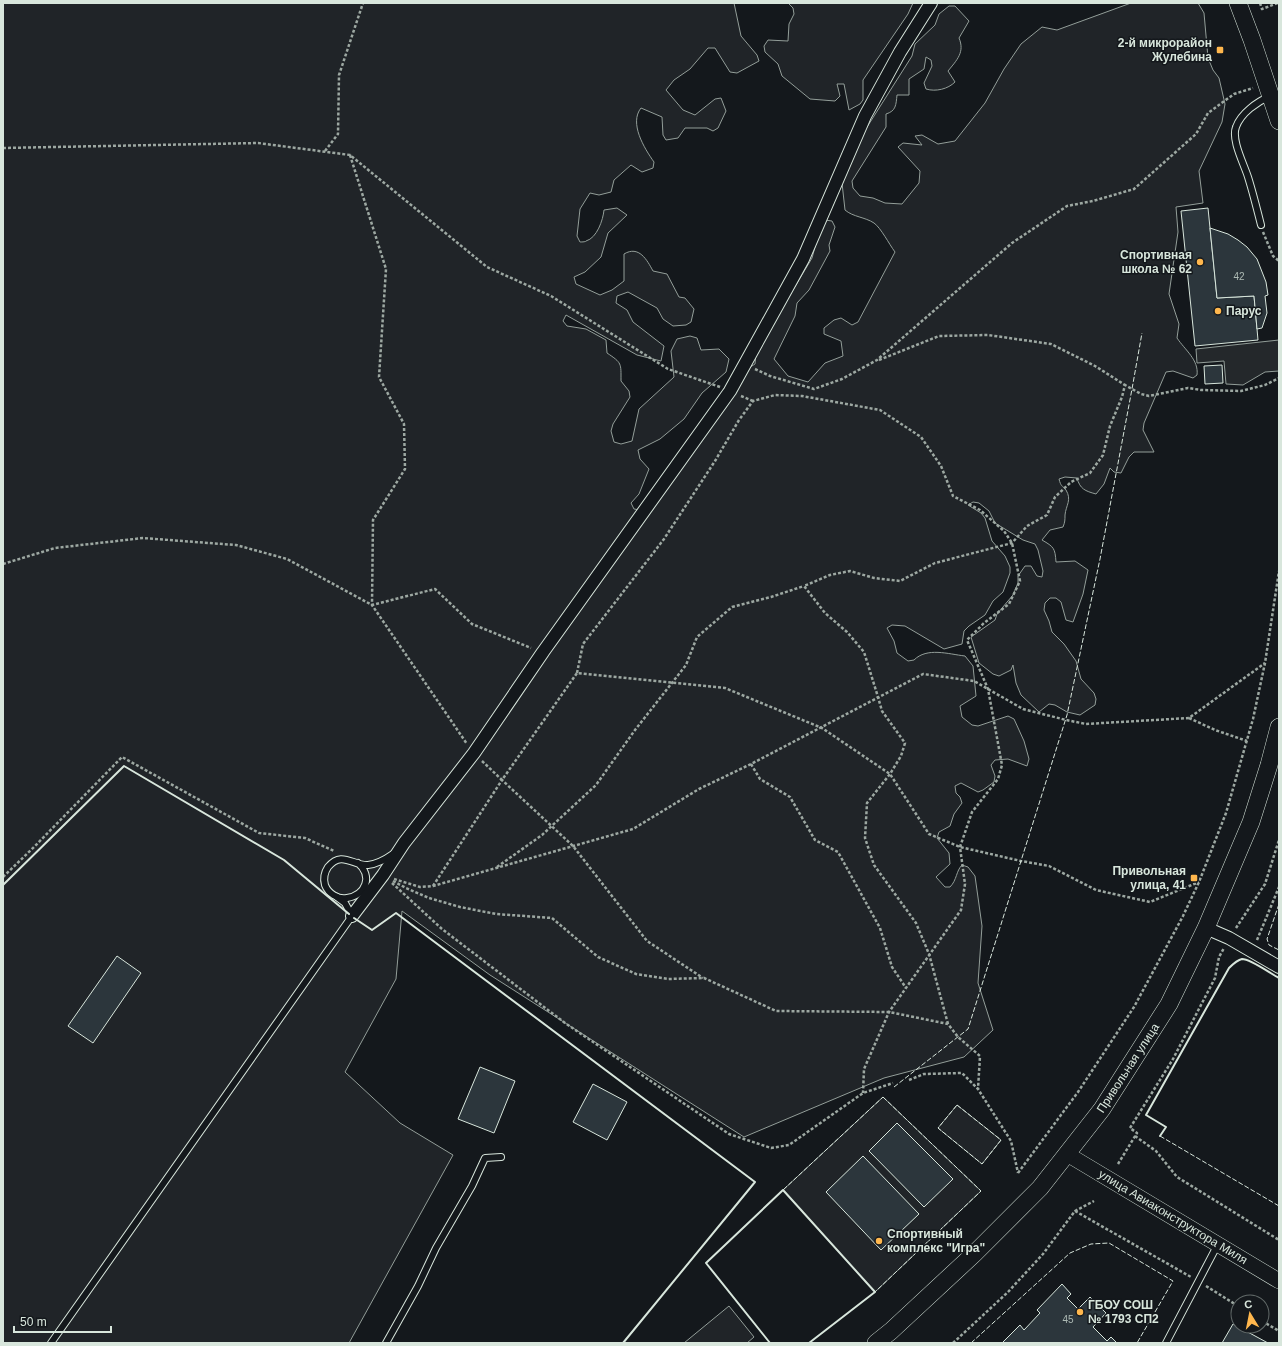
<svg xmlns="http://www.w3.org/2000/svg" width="1282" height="1346" font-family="Arial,sans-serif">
<rect width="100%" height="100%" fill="#14181c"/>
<g fill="#202428" stroke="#939e99">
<path d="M3,3h731l7,33 16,19 2,6 -22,12 -7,-1 -15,-24h-7l-18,21 -16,11 -8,10 17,20 12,5 20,-16 6,-1 5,13 -8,17 -5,3 -6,-3h-22l-7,10 -12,2 -3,-5 -1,-18 -21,-9c-12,15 3,40 13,54l-1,6 -11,4 -11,-7 -17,15 -3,12 -12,3 -9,-2 -10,16 -3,27 3,6c0,0 6,0 6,-1 11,-3 17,-21 18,-31l13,-2 10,7 -19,18 -7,24 -16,15 -11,5 2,7 24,11 12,-5 12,-9v-27c15,-9 23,6 29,17l14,3 12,23 6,1 9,11 -3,13 -5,3 -13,1 -10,-7 -6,-11 -29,-16 -11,4 -1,7 11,7 6,12 31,24 -3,15 -24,-6 -71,-40 -3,6 4,5 19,3 20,11 1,13c15,10 14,10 14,28l8,10 1,6 -17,27 -2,7 3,11 7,2 11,-3 7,-32 35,-32 -3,-26 6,-12 13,-3 7,2 4,12 18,-1 10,10 -3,13 -24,21 -18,26 -24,20 -22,11 2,9 9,10 -10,25 -8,9 3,6 6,1 104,-139 11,-7 1,-12 56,-94 9,-33 4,-5 7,1 3,6 -6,18 1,6 -21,39 -12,13 -2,13 -21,43 14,17 20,6 17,-19 18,-7 -2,-15 -17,-7v-6l10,-8 7,-2 11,7 6,-3 37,-70c-6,-8 -14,-24 -21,-29 -9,-6 -21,-6 -29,-13l-3,-27 20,-48 50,-79 3,-12 20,-19 4,-11 10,-8h6l14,15 -10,17c6,14 -2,22 -11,33l7,11c-7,7 -19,10 -29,7l-2,-6 8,-17 -1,-6 -5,-3 -2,12 -15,10v16h-12c-1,10 -1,16 -11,19v13l-34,54 1,7 7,8 13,2 12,5 17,1 17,-21 1,-12 -22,-24 5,-4 19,2 -7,-9 7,-1 16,9 17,-3 30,-38 19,-34 17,-25 21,-17 15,3 74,-27h67l6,10 4,45 5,12 6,8 6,26 -3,18 -23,49 4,32 -27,4 2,25 -9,62 10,30 -2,14c8,12 22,22 20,37l-4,3 -20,-7 -7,1 -22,51 -1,7 11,22h-20l-5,5 -8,16 -7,-1 -4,-4 -6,16 -8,10c-11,-3 -16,-5 -19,-16l-12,-1 -6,2c2,8 3,6 7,11 6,10 0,15 -1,25 0,5 0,7 -2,12l-13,3 -8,10c12,7 13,8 14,22l19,-1 13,9 -5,24 -10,28 -7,-2 -5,-18 -5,-4h-6l-5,5 -1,7 5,11 3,11 12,12 12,17 5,18 13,14 2,6 -1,6 -15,10 -13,-3 -12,-7 -6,-1 -10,8 -18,-17 -5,-12 -3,-18 -2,5 -12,6 -6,-2 -14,-11 -8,-26 24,-17 2,-6 16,-19 5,-12v-7l7,-10h6l6,10 5,1 1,-6 -5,-21 -3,-6 -12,-4 -28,-17 -6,-12 -10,-8 -6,-1 -5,3 13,8 4,5 7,23 13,15 5,11v6l-7,19 -10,9 -8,14 -16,11 -5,5 -2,13 -18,5 -39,-23 -13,-1 -5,3 7,13 3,12 11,8 6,-1c13,-13 34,-6 51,-4l8,10 3,30 -16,10 2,11 10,8 6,1 30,-10 6,3 10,22 5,18 -2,7 -19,-7 -13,1 -4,5 4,11 -1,6 -11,8 -5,2 -17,-9 -6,3 1,7 4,4 2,6 -8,11 -4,12 -11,6 -2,6 12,15 1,11 -14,13 9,10h5c7,-7 6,-16 12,-22l6,2 7,9 7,50 -4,57 15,47 -29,27 -80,21 -140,59 -254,-162 -88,-64 -6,68 -51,93 55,51 53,32 -104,188h-346z"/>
<path d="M788,3h125l-5,11 -45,66v20l-3,4 -11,6 -5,-26h-7l3,12 -5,5 -25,-2 -28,-23 -4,-12 -13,-12 -1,-6 4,-6 20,1 1,-17 5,-10 -1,-6z"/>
<path d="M883,1097l98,94 -106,101 -92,-102z"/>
<path d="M957,1105l44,35 -19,24 -44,-36z"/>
<path d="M729,1306l25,31 -7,6h-63z"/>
</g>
<path fill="#24282b" stroke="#939e99" d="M1279,340v31l-14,1 -22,13 -17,-1 -2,-23 -27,2 -1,-14z"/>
<g fill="#2c363c" stroke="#d8e6dc">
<path d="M1208,208l9,90 37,-2 4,44 -63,6 -14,-135z"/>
<path d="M1210,228l18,6 10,6 9,7 10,12 9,23 2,13 -3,1 2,17 -5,15 -5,1 -3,-33 -37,2z"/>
<path d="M1222,365l1,18 -18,1 -1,-18z"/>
<path d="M117,956l24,17 -48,70 -25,-17z"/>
<path d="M480,1067l35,14 -21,52 -36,-14z"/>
<path d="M593,1084l34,18 -20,38 -34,-18z"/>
<path d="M897,1123l56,56 -29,28 -55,-56z"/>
<path d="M863,1156l56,58 -38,36 -55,-58z"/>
<path d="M1062,1284l9,10 -4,4 11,11 12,-12 16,16 -13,14 14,14 4,-4 6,6h-115l18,-18 4,5 16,-17 -3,-3z"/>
<path d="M1233,1324l35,19h-46z"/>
</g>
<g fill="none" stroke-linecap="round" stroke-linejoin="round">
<g stroke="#d8e6dc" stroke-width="8">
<g id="service">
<path d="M1261,225c-4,-16 -8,-32 -13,-48 -4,-13 -17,-37 -12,-50 5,-14 21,-25 34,-31"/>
<path d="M358,863c15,13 8,32 -11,35 -9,2 -19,-5 -22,-13 -2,-7 -1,-12 3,-18 14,-17 25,-1 40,-2 9,-1 18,-6 25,-11"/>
<path d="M51,1343l301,-427 -7,-13 -8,-6"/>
<path d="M386,1343l32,-57 18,-38 36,-62 13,-28 16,-1"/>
<path d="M1166,1343l52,-99"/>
</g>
</g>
<g stroke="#d8e6dc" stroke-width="14">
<g id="minor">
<path d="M352,916l31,-41 21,-32 70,-90 69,-101 187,-261 73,-132 62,-143 35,-64 31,-49"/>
<path d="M1206,928l23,10 50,29"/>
</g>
</g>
<g stroke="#d8e6dc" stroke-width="16">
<path id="tertiary" d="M1067,1154l212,127"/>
</g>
<g stroke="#d8e6dc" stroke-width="18">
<g id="secondary">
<path d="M1238,3l14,37 27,81"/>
<path d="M876,1343l15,-12 84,-78 65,-65 62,-79 67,-105 37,-76 45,-106 18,-57 10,-38"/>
</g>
</g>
<g stroke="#9da8a2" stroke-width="2.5" stroke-dasharray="3 2" stroke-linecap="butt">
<path d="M1260,3l2,6 16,-6"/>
<path d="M3,148l255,-5 92,12 137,112 64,29 117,73 52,18"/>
<path d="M325,151l13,-17 1,-59 24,-72"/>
<path d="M350,155l36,114 -7,108 25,47 1,45 -32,51 -1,85 95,139"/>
<path d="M1263,232l10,24 6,5"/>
<path d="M879,360l60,-24 49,-1 63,9 44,22 30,19"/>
<path d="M755,369l15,7 44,13 28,-10 35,-19 135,-117 55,-37 26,-5 41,-12 62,-55 12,-21 26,-19 19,-6"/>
<path d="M741,396l12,5"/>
<path d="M3,564l52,-16 88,-10 93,7 51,14 85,46 63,-16 37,35 59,24"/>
<path d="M577,673l6,-29 81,-105 51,-78 24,-41 14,-19 22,-6 27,1 78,14 41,27 20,29 12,30 27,14 24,21 8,12 8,38 -11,23 -25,19 -17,17 21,49 14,76 -4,14 -26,33 -12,35 5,37 -4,26 -72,102 -25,57 -1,24"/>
<path d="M1189,718l26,12 32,11"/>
<path d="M482,761l20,19 75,-107 148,15 97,40 68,46 39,60 31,13 61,14 28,5 47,24 54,12 49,-20"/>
<path d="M751,764l9,15 30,18 25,43 23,12 42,76 12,39 14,21"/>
<path d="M497,867l45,-32 54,-50 39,-55 51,-65 11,-28 35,-30 39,-10 33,-11"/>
<path d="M3,877l31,-30 88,-90 137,76 46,5 29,13"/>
<path d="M394,879l26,8 13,-1 200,-57 66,-40 52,-25 172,-90 51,7 49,28 43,11 20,4 103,-6 76,-55"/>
<path d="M393,881l13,7 23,10 31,9 36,7 56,4 46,39 38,17 32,5 36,-1 72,33 113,1 59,12 10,13 22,19 -2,33"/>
<path d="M392,883l50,46 123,94 164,111 42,14 18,-3 74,-52 30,-10"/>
<path d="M433,886l69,-106 71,66 74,95 56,37"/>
<path d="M1236,928l29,-44 14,-44"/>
<path d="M1257,940l22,-53"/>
<path d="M948,1024l-19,-70 -13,-31 -42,-58 -9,-27 2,-35 23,-29 11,-18 4,-13 -23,-32 -4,-14 -14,-45 -17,-20 -22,-19 -21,-27 26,-11 20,-4 24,7 26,3 35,-18 77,-20 15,-17 20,-11 8,-18 16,-15 19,-9 13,-18 7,-29 12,-29 3,-12 16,9 8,2 39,-8 13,2 40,1 24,-6 14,-7"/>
<path d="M909,1080l15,-6 38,-1 16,16 33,52 7,32"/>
<path d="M1135,1136l21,15 21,26 102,63"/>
<path d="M1118,1164l19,-31 -7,-5 43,-69 42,-81 4,-21 5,-9"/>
<path d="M1018,1173l60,-81 56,-85 49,-91 16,-34 27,-69 27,-94 12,-56 14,-92"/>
<path d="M1075,1211l116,66"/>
<path d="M1206,1286l32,20"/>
<path d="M1262,1321l17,10"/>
<path d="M953,1343l55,-51 35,-38 32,-43 19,-10"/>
</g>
<use href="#service" stroke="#14181c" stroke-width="6"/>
<use href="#minor" stroke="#14181c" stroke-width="12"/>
<use href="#tertiary" stroke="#14181c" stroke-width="15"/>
<use href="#secondary" stroke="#14181c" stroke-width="17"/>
<g stroke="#d8e6dc" stroke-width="1" stroke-dasharray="5 2" stroke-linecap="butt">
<path d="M1279,904l-12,35 2,6 10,5"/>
<path d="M894,1087l74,-58 99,-314 33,-156 32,-170 10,-56"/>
<path d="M883,1097l98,94 -106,101 -92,-102z"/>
<path d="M957,1105l44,35 -19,24 -44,-36z"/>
<path d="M1160,1136l119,70"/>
<path d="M971,1343l99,-90 21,-9 18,-1 64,38 -36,62"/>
</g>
<g stroke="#d8e6dc" stroke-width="2">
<path d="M3,885l121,-119 160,94 65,54"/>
<path d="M354,918l18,12 24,-17 359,269 -132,161"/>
<path d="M1160,1136l6,-9 -20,-12 83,-147c3,-3 8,-8 13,-9 9,0 29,15 37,19"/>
<path d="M770,1343l-64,-80 77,-73 92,102 -66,51"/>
</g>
</g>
<g fill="#ffb74d" stroke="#14181c" stroke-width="1.5">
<rect x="1216" y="46" width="8" height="8" rx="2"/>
<circle cx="1200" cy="262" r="4"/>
<circle cx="1218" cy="311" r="4"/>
<rect x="1190" y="874" width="8" height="8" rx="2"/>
<circle cx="879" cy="1241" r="4"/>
<circle cx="1080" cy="1312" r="4"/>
</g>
<g text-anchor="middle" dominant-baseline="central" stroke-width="3" stroke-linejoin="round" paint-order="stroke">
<g font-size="10" fill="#adbab4">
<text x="1239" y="276">42</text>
<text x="1068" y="1319">45</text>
</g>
<g font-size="12" font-weight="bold" fill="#d8e6dc" stroke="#14181c" text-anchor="end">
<text x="1212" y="43">2-й микрорайон<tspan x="1212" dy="14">Жулебина</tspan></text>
<text x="1192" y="255">Спортивная<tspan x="1192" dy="14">школа № 62</tspan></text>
<text x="1226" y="311" text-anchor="start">Парус</text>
<text x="1186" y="871">Привольная<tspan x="1186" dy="14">улица, 41</tspan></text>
<text x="887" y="1234" text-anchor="start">Спортивный<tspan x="887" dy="14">комплекс "Игра"</tspan></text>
<text x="1088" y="1305" text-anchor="start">ГБОУ СОШ<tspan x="1088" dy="14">№ 1793 СП2</tspan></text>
</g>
<g font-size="12" fill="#d8e6dc" stroke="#14181c">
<text transform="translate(1128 1068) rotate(-57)">Привольная улица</text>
<text transform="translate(1173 1217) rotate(31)">улица Авиаконструктора Миля</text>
</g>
</g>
<rect width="1282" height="1346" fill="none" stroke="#d8e6dc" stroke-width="8"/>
<g transform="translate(1250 1314) rotate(350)"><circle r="19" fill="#14181c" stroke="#626a69"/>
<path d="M0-3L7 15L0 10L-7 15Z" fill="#ffb74d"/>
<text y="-6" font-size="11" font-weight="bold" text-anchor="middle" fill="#d8e6dc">С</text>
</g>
<path d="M14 1326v6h97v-6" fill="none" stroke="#d8e6dc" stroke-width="2"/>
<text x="20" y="1326" font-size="12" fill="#d8e6dc" stroke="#14181c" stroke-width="3" paint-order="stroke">50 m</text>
</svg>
